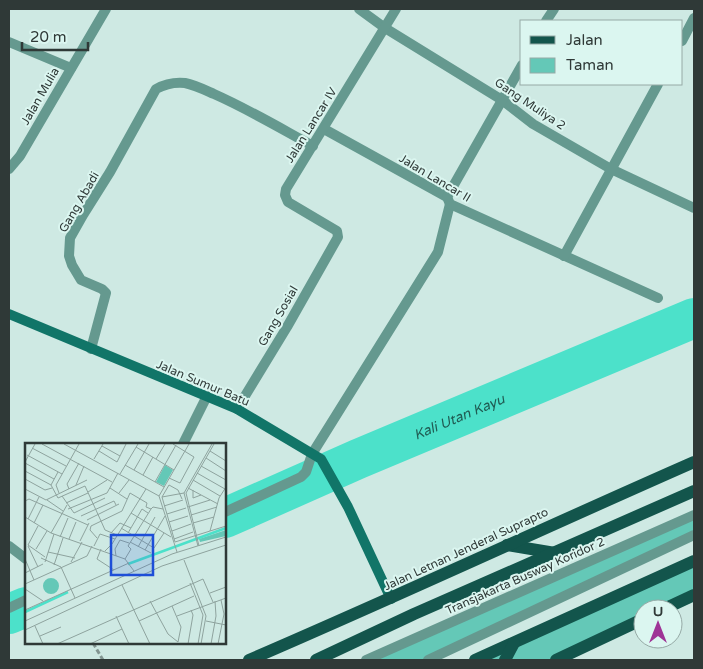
<svg xmlns="http://www.w3.org/2000/svg" width="703" height="669" font-family="'Varela Round',sans-serif">
<rect width="100%" height="100%" fill="#cee9e3"/>
<g fill="#64c8b7">
<path d="M694,515v20l-266,125h-60z"/>
<path d="M694,562v32l-31,15h-20v9l-88,42h-78z"/>
</g>
<g fill="none" stroke-linecap="round" stroke-linejoin="round">
<g stroke="#4ce1ca" stroke-width="40">
<path id="s1" d="M225,518l133,-59 336,-141"/>
<path d="M9,614l17,-7"/>
</g>
<path stroke="#839692" stroke-width="3" stroke-dasharray="5 2.5" stroke-linecap="butt" d="M93,643l10,17"/>
<g stroke="#65998f" stroke-width="10">
<path d="M312,454l126,-202 12,-48"/>
<path d="M366,660l328,-145"/>
<path d="M428,660l266,-125"/>
</g>
<g stroke="#65998f" stroke-width="10">
<path d="M359,9l26,19 117,72 31,24 78,45 83,39"/>
<path d="M546,21l8,-12"/>
<path d="M682,41l12,-23"/>
<path d="M9,42l62,26"/>
<path d="M324,129l123,68 3,7 208,94"/>
<path d="M9,169l11,-13 86,-147"/>
<path d="M447,197l75,-132"/>
<path d="M564,256l94,-172"/>
<path d="M91,349l15,-56 -4,-4 -21,-9 -9,-15 -3,-9 1,-18 13,-23 27,-43 46,-83c9,-5 19,-7 29,-6 10,2 20,7 29,11 34,15 66,34 99,52"/>
<path d="M237,409l50,-82 51,-90 -1,-6 -49,-29 -3,-7 1,-6 110,-180"/>
<path d="M183,444l24,-48"/>
<path d="M225,512l76,-35 5,-5 6,-18"/>
<path d="M9,546l17,13"/>
<path d="M9,608l17,-8"/>
</g>
<path stroke="#117568" stroke-width="10" d="M9,314l228,95 84,50 27,48 43,92"/>
<g stroke="#13554c" stroke-width="12">
<path d="M507,545l48,8"/>
<path d="M664,609l30,-14"/>
<path d="M249,660c149,-64 297,-133 445,-198"/>
<path d="M316,660l98,-46 280,-123"/>
<path d="M475,660l219,-99"/>
<path d="M505,660l9,-17"/>
<path d="M556,660l87,-41"/>
</g>
</g>
<g text-anchor="middle" dominant-baseline="central" stroke-width="4" stroke-linejoin="round" paint-order="stroke">
<g font-size="12" fill="#2f3937" stroke="#dbf6f0">
<text transform="translate(40 96) rotate(-60)">Jalan Mulia</text>
<text transform="translate(530 104) rotate(34)">Gang Muliya 2</text>
<text transform="translate(311 125) rotate(-58)">Jalan Lancar IV</text>
<text transform="translate(435 178) rotate(31)">Jalan Lancar II</text>
<text transform="translate(79 202) rotate(-60)">Gang Abadi</text>
<text transform="translate(278 316) rotate(-60)">Gang Sosial</text>
<text transform="translate(203 383) rotate(23)">Jalan Sumur Batu</text>
<text transform="translate(466 549) rotate(-25)">Jalan Letnan Jenderal Suprapto</text>
<text transform="translate(525 576) rotate(-24)">Transjakarta Busway Koridor 2</text>
</g>
<g font-size="14" font-style="italic" fill="#205c53" stroke="#dbf6f0">
<text stroke="none"><textPath href="#s1" startOffset="255">Kali Utan Kayu</textPath></text>
</g>
</g>
<g transform="translate(25 443)">
<rect width="201" height="201" fill="#cee9e3"/>
<path d="M140,22l8,5 -9,16 -8,-4zM201,87v6l-26,6 -1,-3zM18 143a8 8 0 1 1 16 0a8 8 0 1 1-16 0Z" fill="#64c8b7"/>
<path fill="none" stroke="#4ce1ca" stroke-width="2.5" d="M103,121l98,-36M0,169l43,-20"/>
<path fill="none" stroke="#8ea39e" stroke-width="1" d="M17,1l70,38M39,1l95,52M77,3l18,10M111,4l38,23M7,5l34,18M74,8l18,11 9,-18M185,8l16,10M2,12l35,19M181,15l20,13M69,16l9,-15M131,16l9,-15M0,19l10,-18M0,20l29,16M100,22l39,22M176,23l25,14M109,27l15,-26M0,28l26,14M33,29l-7,13 7,13 27,-12M172,30l28,16M95,31l18,-30M118,32l10,-18M144,35l11,5 14,-26 -21,-13M0,36l20,11 7,-2M168,37l27,16M130,39l21,-37M51,42l8,-19M60,43l16,35M85,45l17,11M163,45l30,16M0,46l21,11 41,-20M44,46l-2,-5 12,-21M168,47v8l8,-3M63,49l19,-12M34,50l-3,-8 23,-41M94,50l10,-13M37,53l12,17 31,-15M134,53l30,-52M134,53l18,56M137,54l7,-12 9,5 4,9M22,57l16,11M0,58l4,-2 59,26M41,60l22,-10M139,63l19,-6M163,64l22,-7M43,66l39,-16 11,-20M106,70l40,24M142,71l19,-6M166,72l26,-8M56,73l33,-15 2,4M0,74l26,16 74,26 9,12M3,76l11,-22M62,77l32,-16M76,78l4,9 12,5M144,79l19,-6M9,80l9,-18M168,80l21,-6M13,83l-10,19 17,12M96,85l33,20 10,-15M147,88l19,-7M185,88l9,-33 7,-11M26,90l16,-28M86,90l9,-10 11,5M103,90l14,-24 6,4M35,94l8,-19M72,95l-7,-8 1,-4 31,-15 8,-18 17,10 -1,4 5,2 2,-2 10,2M44,96l7,-17M149,96l19,-7M55,98l9,-18M105,99l21,11M150,99l-13,-45 22,-4M150,99l51,-16M3,103l10,21M69,103l6,-12 15,5M173,103l-14,-53 28,-49M174,103l-13,-53 28,-49M113,104l17,-30M11,106l11,-18M76,106l-4,10 17,11M120,107l20,-34M80,108l7,-7 34,-55M23,109l27,6M91,113l-1,-7 5,-9 9,3M16,115l20,9 14,31M0,116l9,21M100,116l6,-10 -3,-3 23,-37M159,117l22,56 -5,28M20,119l9,-28M46,119l11,-20M29,122l9,-27M0,130l18,-9M165,140l13,32 -5,29M0,141l62,-28 5,-10M97,142l28,59M0,146l18,12M185,150l16,-6M125,158l18,33 10,8M147,163l9,21 -3,15M0,167l104,-47M91,173l13,28M152,173l49,-18M0,178l147,-67 54,-17M114,178l55,-25M181,178l20,4M10,183l8,18M0,187l137,-64 64,-21M15,193l21,-9M32,201l146,-65 10,23M65,201l32,-15M163,201l5,-29 -2,-5M186,201l5,-28 -1,-15M193,201l6,-30 -3,-14"/>
<path fill="#1d4ed8" fill-opacity="0.15" stroke="#1d4ed8" stroke-width="2.5" d="M86,92h42v40h-42z"/>
<rect width="201" height="201" fill="none" stroke="#2f3937" stroke-width="2.5"/>
</g>
<rect width="703" height="669" fill="none" stroke="#2f3937" stroke-width="20"/>
<rect x="520" y="20" width="162" height="65" fill="#dbf6f0" stroke="#96aaa6"/>
<rect x="530" y="36" width="25" height="8" fill="#13554c" stroke="#96aaa6"/>
<text x="566" y="45" font-size="15" fill="#2f3937">Jalan</text>
<rect x="530" y="58" width="25" height="15" fill="#64c8b7" stroke="#96aaa6"/>
<text x="566" y="70" font-size="15" fill="#2f3937">Taman</text>
<g transform="translate(658 624)"><circle r="24" fill="#dbf6f0" stroke="#96aaa6"/>
<path d="M0-4L9 19L0 12L-9 19Z" fill="#9e3496"/>
<text y="-8" font-size="14" font-weight="bold" text-anchor="middle" fill="#2f3937">U</text>
</g>
<path d="M22 42v8h66v-8" fill="none" stroke="#2f3937" stroke-width="2.5"/>
<text x="30" y="42" font-size="15" fill="#2f3937" stroke="#dbf6f0" stroke-width="4" paint-order="stroke">20 m</text>
</svg>
